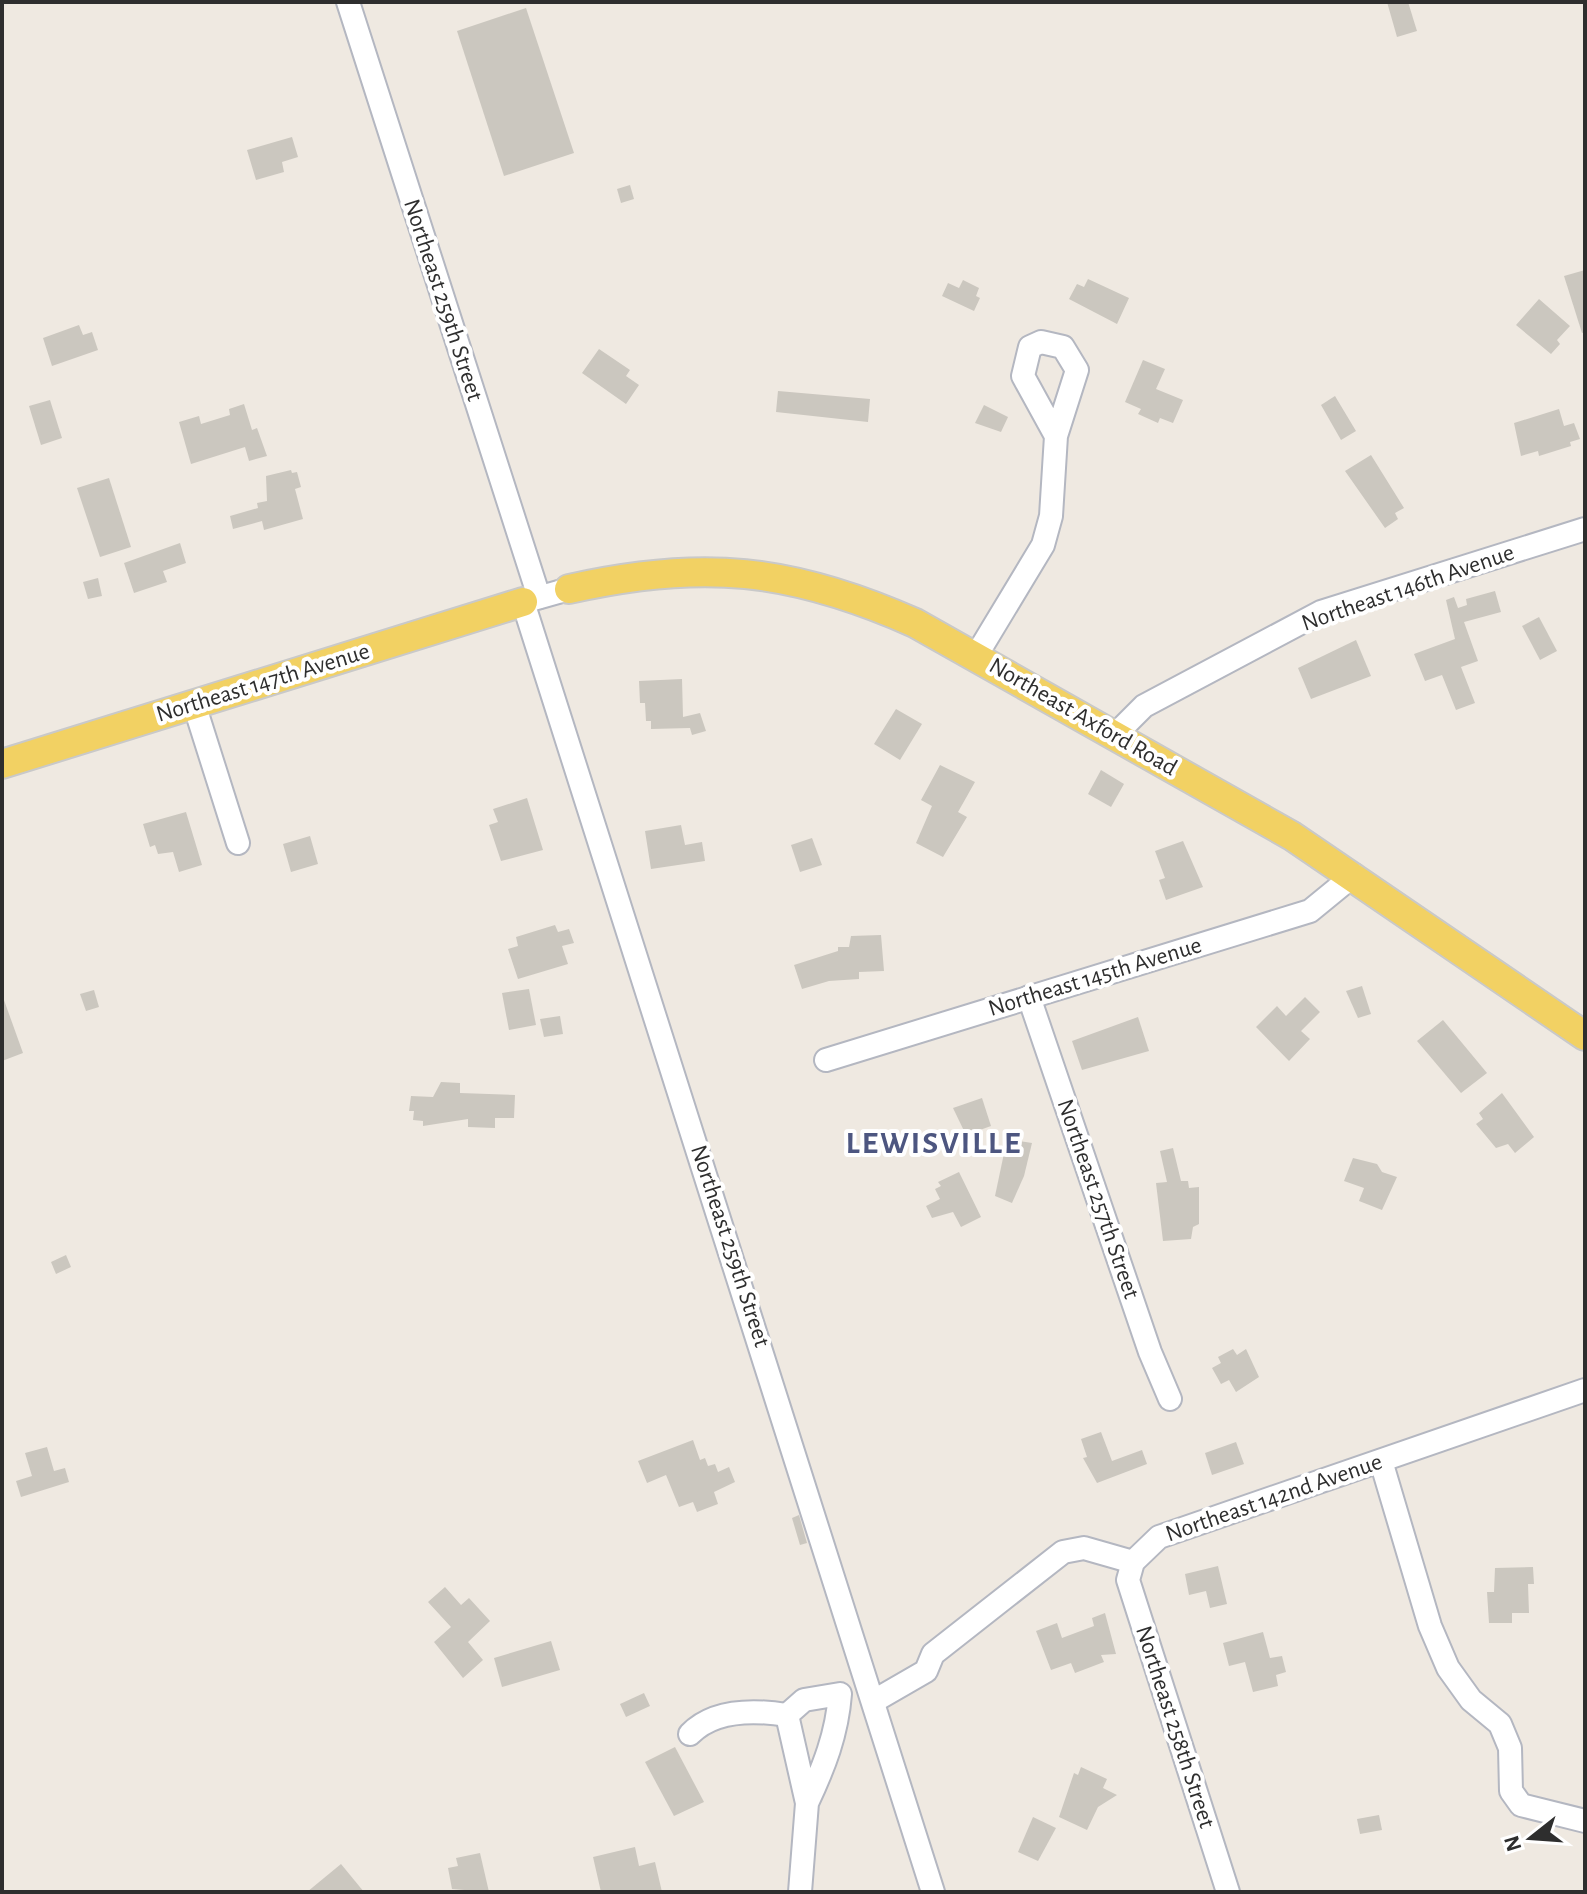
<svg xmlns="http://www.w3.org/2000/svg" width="1587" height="1894" font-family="'Alegreya Sans',sans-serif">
<rect width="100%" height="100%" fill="#efe9e1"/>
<g fill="#cbc7bf">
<path d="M1387,2h21l9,29 -20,6z"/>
<path d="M526,8l48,145 -70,23 -47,-145z"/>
<path d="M292,137l6,20 -16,5 2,10 -28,8 -9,-30z"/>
<path d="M630,185l4,14 -13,4 -4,-14z"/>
<path d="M1585,270v62l-3,1 -18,-57z"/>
<path d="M1088,279l41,19 -12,26 -48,-25 8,-15 7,3z"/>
<path d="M963,280l16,8 -3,8 4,2 -6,13 -32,-15 6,-13 11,5z"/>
<path d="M1539,299l31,27 -13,14 3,4 -9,10 -35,-29z"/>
<path d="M79,325l4,10 9,-3 6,18 -46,16 -9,-28z"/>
<path d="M599,349l31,21 -4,6 13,9 -13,19 -44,-31z"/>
<path d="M1143,360l22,9 -9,20 27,11 -10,23 -13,-5 -2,5 -20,-9 3,-5 -16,-7z"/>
<path d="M778,391l92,8 -2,23 -92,-10z"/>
<path d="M1335,396l21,35 -15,9 -20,-35z"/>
<path d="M50,400l12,38 -21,7 -12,-39z"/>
<path d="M244,404l8,26 5,-2 10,28 -18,5 -4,-14 -54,17 -12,-42 20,-6 2,8 29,-9 -1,-6z"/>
<path d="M984,405l24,12 -7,15 -26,-9z"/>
<path d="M1559,409l5,17 10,-3 6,16 -10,3 1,4 -32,10 -1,-5 -17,5 -7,-33z"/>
<path d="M1371,455l33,53 -9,5 3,6 -13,9 -40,-57z"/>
<path d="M291,470l1,3 5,-1 4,15 -6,2 8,30 -39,11 -2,-9 -29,8 -3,-13 28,-8 -1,-5 10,-2 -1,-25z"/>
<path d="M109,478l22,69 -31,10 -23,-69z"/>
<path d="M180,543l6,20 -23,8 4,11 -33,11 -10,-30z"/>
<path d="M98,578l4,18 -14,3 -5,-17z"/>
<path d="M1495,591l6,21 -37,10 14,39 -17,6 14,36 -19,7 -14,-35 -17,6 -11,-27 41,-15 -9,-39 8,-3 4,11 9,-3 -1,-6z"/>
<path d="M1539,617l18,34 -17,9 -18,-34z"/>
<path d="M1356,640l15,36 -60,23 -13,-31z"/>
<path d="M682,679l1,38 17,-4 6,18 -14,4 -2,-7 -39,1v-8h-5l-1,-18h-5l-1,-22z"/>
<path d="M896,709l26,15 -22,36 -26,-16z"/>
<path d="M940,765l35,17 -17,30 9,5 -24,40 -27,-14 16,-37 -11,-6z"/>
<path d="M1101,770l23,14 -13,23 -23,-13z"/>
<path d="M527,798l16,52 -42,11 -12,-36 9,-3 -5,-13z"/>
<path d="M186,812l16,53 -23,7 -6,-20 -15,2 -3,-9 -5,2 -7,-23z"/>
<path d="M681,825l4,20 17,-3 3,19 -54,8 -6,-38z"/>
<path d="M310,836l8,28 -27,8 -8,-28z"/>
<path d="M812,838l10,27 -22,7 -9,-27z"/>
<path d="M1183,841l20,46 -37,13 -7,-20 6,-2 -10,-27z"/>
<path d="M555,925l3,7 11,-3 5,14 -12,3 6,18 -50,15 -10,-30 10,-3 -2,-9z"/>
<path d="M881,935l3,36 -25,1v7l-30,2 -27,8 -8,-24 44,-14v-4h11l2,-11z"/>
<path d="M1362,986l9,28 -13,4 -12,-27z"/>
<path d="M529,989l7,36 -27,5 -7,-37z"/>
<path d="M94,990l5,17 -13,4 -6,-17z"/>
<path d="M1305,997l15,15 -19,19 9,8 -21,22 -33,-34 21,-21 9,10z"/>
<path d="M4,1000l19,53 -21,8v-60z"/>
<path d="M560,1016l3,18 -19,3 -4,-18z"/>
<path d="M1138,1017l11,34 -67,19 -10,-29z"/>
<path d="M1443,1020l44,53 -26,20 -44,-52z"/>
<path d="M441,1082l19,1v10l55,2 -1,23h-19v10l-27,-1v-8l-45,7v-5l-10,-1 1,-9h-5l2,-15 22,1z"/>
<path d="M1502,1093l32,44 -19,16 -7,-9 -12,4 -20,-24 7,-5 -4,-6z"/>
<path d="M982,1098l9,28 -25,9 -13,-27z"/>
<path d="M1007,1139l25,4 -8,33 -12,27 -17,-7z"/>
<path d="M1173,1148l8,33h7l1,7 10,-1v37l-6,3 -2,12 -28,2 -7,-58 11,-1 -7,-31z"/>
<path d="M1353,1158l24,6 5,8 15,5 -15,33 -23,-9 5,-13 -20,-7z"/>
<path d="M959,1172l22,45 -20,10 -8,-15 -21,6 -6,-12 14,-7 -5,-10 6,-3 -3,-4z"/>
<path d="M66,1255l5,12 -15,7 -5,-12z"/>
<path d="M1233,1349l4,6 9,-6 13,28 -23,15 -7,-12 -8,4 -9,-16 9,-5 -3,-6z"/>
<path d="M1101,1432l11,29 30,-11 5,14 -50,19 -14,-25 4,-1 -6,-18z"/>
<path d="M693,1440l7,20 5,-2 3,8 7,-2 3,8 11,-5 6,15 -21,10 4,12 -21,8 -4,-10 -14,5 -13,-32 -19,8 -9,-22z"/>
<path d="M1236,1442l8,22 -32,11 -7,-22z"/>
<path d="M47,1447l7,24 11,-3 4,14 -48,15 -5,-16 16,-5 -7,-23z"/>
<path d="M799,1515l8,28 -7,2 -8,-27z"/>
<path d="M1218,1566l9,38 -17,4 -4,-17 -17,4 -4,-21z"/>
<path d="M1533,1567l1,17h-6l1,29h-17v10h-23l-2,-31h7l1,-24z"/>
<path d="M445,1587l16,18 8,-7 21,23 -22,21 15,18 -20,18 -29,-36 17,-15 -23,-25z"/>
<path d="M1105,1613l11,41 -15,1 3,7 -29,11 -4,-10 -20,7 -15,-39 21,-8 5,15 32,-12 -2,-8z"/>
<path d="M1263,1632l7,26 12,-2 4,16 -10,3 2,11 -25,6 -8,-30 -16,4 -6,-23z"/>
<path d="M551,1641l9,29 -58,17 -8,-29z"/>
<path d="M644,1693l6,13 -24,11 -6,-13z"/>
<path d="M675,1747l29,55 -30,14 -29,-54z"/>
<path d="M1081,1767l26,12 -4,9 14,7 -19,12 -11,23 -28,-13 15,-44 4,2z"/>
<path d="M1379,1815l3,15 -22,4 -3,-15z"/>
<path d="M1033,1817l23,11 -18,33 -20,-9z"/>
<path d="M635,1847l4,19 16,-4 7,30h-61l-8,-35z"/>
<path d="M480,1853l9,39 -37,-3 -4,-21 10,-2 -2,-8z"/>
<path d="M341,1864l23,28h-57z"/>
</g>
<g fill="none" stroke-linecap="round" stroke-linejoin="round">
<g stroke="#b4b7c1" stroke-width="26">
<g id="minor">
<path d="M348,2l191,595"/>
<path d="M569,589l-46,13 410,1290"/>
<path d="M976,656l67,-111 8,-29 5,-80 21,-66 -14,-23 -22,-5 -11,5 -7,29 33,60"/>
<path d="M194,704l44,139"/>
<path d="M1115,735l29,-29 177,-94 264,-83"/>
<path d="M1029,997l121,355 20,47"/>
<path d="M826,1060l484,-149 44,-36"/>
<path d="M1381,1461l49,165 18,42 23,32 29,24 10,24 1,43 10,14 64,16"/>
<path d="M874,1701l52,-30 7,-17 130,-102 21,-4 49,14"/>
<path d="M690,1734c24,-25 65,-24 97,-19"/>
<path d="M800,1892l7,-89 -20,-88 17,-15 36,-6c-3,40 -16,73 -33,109"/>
<path d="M1228,1892l-100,-312 5,-18 26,-25 426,-147"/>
</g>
</g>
<g stroke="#c9c9c9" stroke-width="32">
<g id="major">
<path d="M569,589c133,-30 222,-21 346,34l377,213 293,200"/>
<path d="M2,764l521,-162"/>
</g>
</g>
<use href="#minor" stroke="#fff" stroke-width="22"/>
<use href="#major" stroke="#f2d163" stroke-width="28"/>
</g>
<g text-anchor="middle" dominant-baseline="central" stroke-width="8" stroke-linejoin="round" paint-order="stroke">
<g font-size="24" fill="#2e2e2e" stroke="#fff">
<text transform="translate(443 300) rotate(72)">Northeast 259th Street</text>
<text transform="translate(1408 588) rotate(-19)">Northeast 146th Avenue</text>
<text transform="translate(263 683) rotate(-17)">Northeast 147th Avenue</text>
<text transform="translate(1083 717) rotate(30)">Northeast Axford Road</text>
<text transform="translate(1095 977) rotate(-17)">Northeast 145th Avenue</text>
<text transform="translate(1098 1199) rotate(71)">Northeast 257th Street</text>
<text transform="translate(730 1246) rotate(72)">Northeast 259th Street</text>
<text transform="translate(1274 1498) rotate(-19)">Northeast 142nd Avenue</text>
<text transform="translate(1175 1727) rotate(72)">Northeast 258th Street</text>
</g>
<g font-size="32" font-weight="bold" letter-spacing="2" fill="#4d5680" stroke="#fff">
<text x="934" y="1143">LEWISVILLE</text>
</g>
</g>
<rect width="1587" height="1894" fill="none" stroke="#2e2e2e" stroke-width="8"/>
<g transform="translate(1531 1838) rotate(253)" stroke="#ffffff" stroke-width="6" paint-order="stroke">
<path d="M0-6L14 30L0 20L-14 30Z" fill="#2e2e2e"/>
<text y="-12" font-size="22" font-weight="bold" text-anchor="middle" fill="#2e2e2e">N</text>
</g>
</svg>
